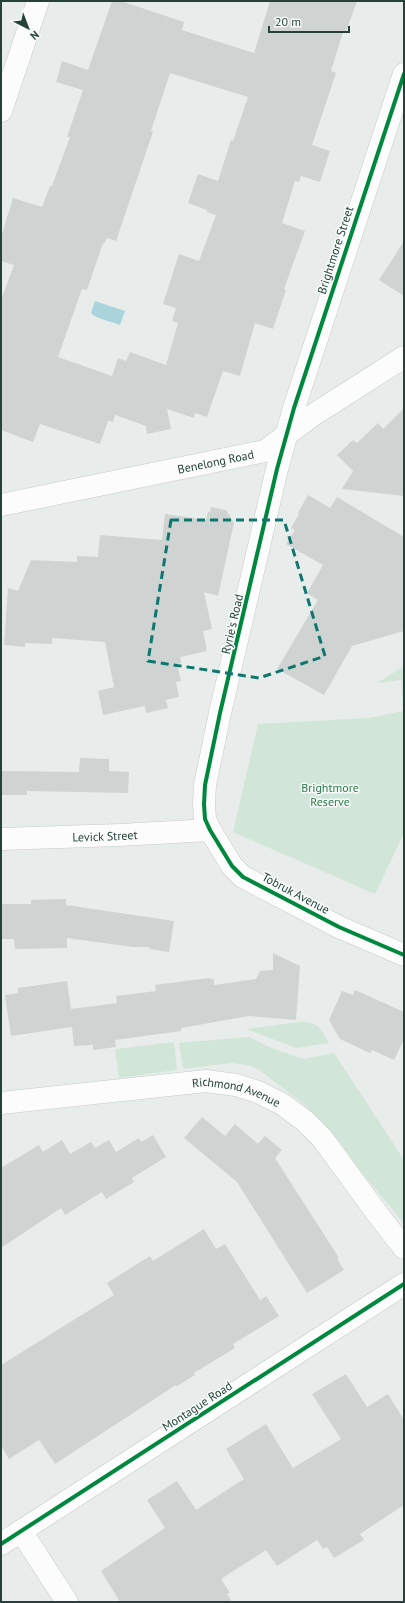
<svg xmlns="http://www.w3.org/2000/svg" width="405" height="1603" font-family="'PT Sans',sans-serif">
<rect width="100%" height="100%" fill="#e8edeb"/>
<g fill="#d1e6d8">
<path d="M404,666v167l-29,61 -142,-62 25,-108 111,-6 34,-7 -2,-31 -24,3z"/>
<path d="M299,1022c21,0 20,5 30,21l-33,5 -50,-19z"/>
<path d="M249,1037l25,12 30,10 30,-6 70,107v64l-45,-55 -20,-28 -33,-35 -44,-34 -10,-6 -20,-3 -49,6 -4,-26z"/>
<path d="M174,1042l3,28 -58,8 -4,-29z"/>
</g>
<path fill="#a9d4db" d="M95,301l30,10 -5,14c-7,-3 -26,-7 -29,-12z"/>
<g fill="#cfd4d2" fill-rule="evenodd">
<path d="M112,1h9l63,21 -2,8 72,23 16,-52h87l-11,31h-3l-12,39 5,2 -24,72 18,6 -10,31 -19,-6 -2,6 -4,-1 -13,42 23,8 -21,58 2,1 -13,39 -18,-6 -15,53 -17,-5 -16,46 -12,-4 -1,5 -27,-9 4,20 -24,5 -1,-8 -31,-11 -2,7 -5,-1 -8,23 -60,-20 -7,18 -32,-12v-130l13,-35 -13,-4v-24l12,-39 29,9 8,-21h2l18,-49h-3l16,-47 -27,-8 6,-21 26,9zM170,73l78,24 -15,44 -2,-1 -13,41 -20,-7 -10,29 19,7v2l9,3 -17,46 -20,-7 -16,50 13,4 -4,13 6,2 -12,42 -36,-13 -4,9 -8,-3 -6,18 -54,-19 24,-68 5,1 16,-47 1,1 3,-6 9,3 37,-109 -2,-1z"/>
<path d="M404,241v55l-25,-16z"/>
<path d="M404,408v88l-62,-7 11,-18 -16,-16 16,-15 4,3 21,-20 5,6z"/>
<path d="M308,495l22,13 7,-11 67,40v94l-52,15 -28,49 -47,-26 41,-69 -11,-7 16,-28 -37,-21 9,-14 -4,-2 8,-14 -1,-1z"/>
<path d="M211,507l15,3 8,13 -16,73 -14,-4 8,37 -9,2 4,20 -27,6 1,6 -4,1 4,17 -5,1 3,15 -13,3 2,8 -22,5 -1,-7 -42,9 -5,-24 16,-4 -9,-45 -53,-4v6l-27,-1v4l-21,-2 4,-57 10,3 13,-31 46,2v-6l21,1 2,-22 62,5 3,-26 41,6 2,-8h2z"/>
<path d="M80,758l29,1v12l20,1 -1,21 -101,-2v4h-26v-24l78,1z"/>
<path d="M66,899v6l108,16 -5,31 -20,-3v-2h-16l-66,-9v10l-52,1 -1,-10h-13v-35h30v-4z"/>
<path d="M273,953l27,13 -4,54 -47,-4 -68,12v3l-66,9 1,7 -23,3v-5l-19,1 -2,-19 -61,9 -6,-41 13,-2v-5l49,-7 4,28 46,-6 -1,-7 40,-5 -1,-6 54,-7 1,1h4v6l42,-6 4,-8 13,-1z"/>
<path d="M355,990l49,22v27l-10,21 -22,-10 -2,3 -30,-14 -11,-19 13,-29 11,4z"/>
<path d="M202,1117l23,19 10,-12 23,20 7,-8 17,14 -7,8 64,100 -2,1 7,11 -37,23 -70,-111 -53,-44z"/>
<path d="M153,1135l13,22 -34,21 2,4 -28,17 -4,-7 -37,23 -4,-7 -60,40v-80l38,-23 4,7 19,-12 8,14 21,-12 4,6 14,-8 7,12 23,-14 2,4z"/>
<path d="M204,1229l12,20 9,-5 35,56 6,-4 13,20 -46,28 2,4 -41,25 1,2 -18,11 -1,-1 -121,79 -16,-24 -30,19 -8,-13v-81l113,-70 -7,-12 43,-27 3,5z"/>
<path d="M346,1374l21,33 21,-13 16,26v85l-44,29 4,6 -30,18 -7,-11 -4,2 -6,-9 -40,26 -11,-16 -45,29 9,14 -3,1 5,8h-112l-19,-31 64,-43 -18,-28 30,-19 19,29 48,-31 -18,-30 40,-25 27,44 48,-29 -29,-45z"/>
</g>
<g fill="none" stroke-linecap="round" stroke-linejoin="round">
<g stroke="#c5cac8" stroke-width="23">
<g id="minor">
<path d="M404,74l-110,334 -17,61 -57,244 -15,72 -1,19 1,15 5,11 22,36 11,11 96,50 65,28"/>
<path d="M1,111l37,-110"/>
<path id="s1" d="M1,505l264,-54 48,-36 91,-58"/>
<path id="s2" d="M1,839l119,-4 90,-5"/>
<path id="s3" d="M1,1103l205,-22 30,4 22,7 24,12 23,17 17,17 57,78 25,32"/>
<path d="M21,1531l46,71"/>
<path d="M1,1544l403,-260"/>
</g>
</g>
<use href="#minor" stroke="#fcfcfc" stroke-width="22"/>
<g stroke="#f7fbf9" stroke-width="6">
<g id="cycleway">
<path d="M404,74l-110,334 -17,61 -57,244 -15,72 -1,19 1,15 5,11 22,36 11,11 96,50 65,28"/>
<path d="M1,1544l403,-260"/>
</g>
</g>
<use href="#cycleway" stroke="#00873e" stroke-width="4"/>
</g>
<path fill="none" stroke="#0f766e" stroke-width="3" stroke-dasharray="8 5" stroke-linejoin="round" d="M171,520h113l41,136 -66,22 -111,-17z"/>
<g text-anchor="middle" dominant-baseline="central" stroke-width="3" stroke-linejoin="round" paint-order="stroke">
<g font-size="12" fill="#24423a" stroke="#f7fbf9">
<text transform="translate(335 250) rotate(-72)">Brightmore Street</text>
<text stroke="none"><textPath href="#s1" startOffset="219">Benelong Road</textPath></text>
<text transform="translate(232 624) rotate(-77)">Ryrie's Road</text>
<text stroke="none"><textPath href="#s2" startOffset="104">Levick Street</textPath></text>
<text transform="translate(296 893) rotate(28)">Tobruk Avenue</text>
<text stroke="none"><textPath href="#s3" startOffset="238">Richmond Avenue</textPath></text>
<text transform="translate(197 1406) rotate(-33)">Montague Road</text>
</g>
<g font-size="12" fill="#2d7a4b" stroke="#f7fbf9">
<text x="330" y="787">Brightmore<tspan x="330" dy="14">Reserve</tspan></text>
</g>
</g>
<rect width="405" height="1603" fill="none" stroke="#24423a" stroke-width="4"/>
<g transform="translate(28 28) rotate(138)" stroke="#f7fbf9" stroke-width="3" paint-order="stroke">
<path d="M0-3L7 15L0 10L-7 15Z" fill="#24423a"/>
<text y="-6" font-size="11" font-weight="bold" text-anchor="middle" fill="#24423a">N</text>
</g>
<path d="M269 26v6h80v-6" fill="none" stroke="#24423a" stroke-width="2"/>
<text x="275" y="26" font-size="12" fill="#24423a" stroke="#f7fbf9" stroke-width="3" paint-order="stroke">20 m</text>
</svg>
